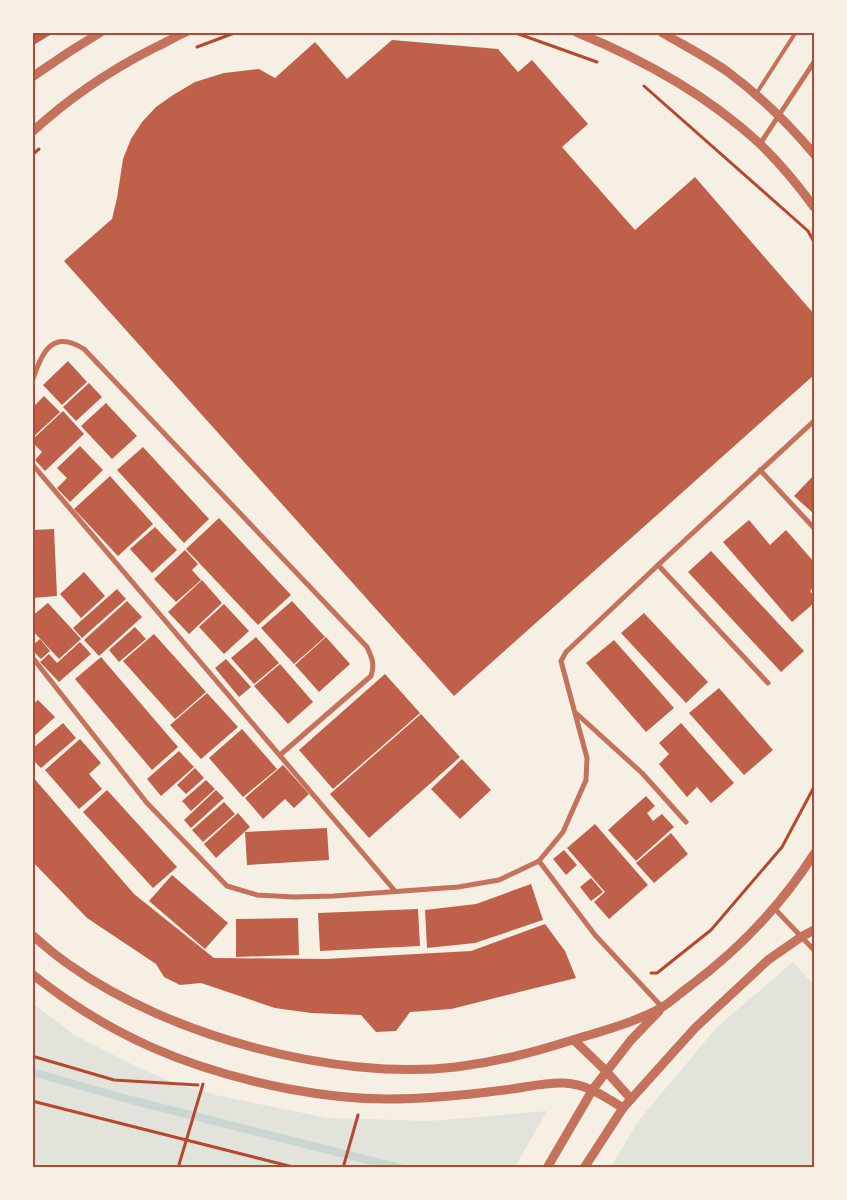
<svg xmlns="http://www.w3.org/2000/svg" width="847" height="1200" font-family="'Space Grotesk',sans-serif">
<rect width="100%" height="100%" fill="#f6efe4"/>
<g fill="#e2e4dc">
<path d="M793,962l21,23v182h-203l28,-47 78,-93z"/>
<path d="M32,1003l42,32 61,31 43,19 42,11 108,22 101,3 118,-10 -32,56h-482z"/>
</g>
<g fill="none" stroke-linecap="round" stroke-linejoin="round">
<path stroke="#c9d6d2" stroke-width="8" d="M32,1072l99,28 269,68"/>
</g>
<g fill="#bf614a">
<path d="M32,32h17l1,3 -18,11z"/>
<path d="M392,40l106,9 20,23 14,-12 56,64 -26,23 73,83 60,-53 119,137v61l-360,321 -390,-435 48,-42 5,-21 6,-39 8,-20 11,-17 14,-15 17,-12 22,-13 29,-9 35,-4 16,9 40,-36 32,37z"/>
<path d="M68,361l19,21 -25,23 -19,-20z"/>
<path d="M89,383l13,14 -26,24 -13,-14z"/>
<path d="M44,396l16,16 -28,26v-30z"/>
<path d="M106,403l31,33 -25,23 -31,-33z"/>
<path d="M63,411l21,23 -39,37 -10,-11 7,-8 -10,-10v-2z"/>
<path d="M80,446l23,24 -33,32 -13,-14 10,-10 -10,-10z"/>
<path d="M143,447l66,72 -25,24 -67,-73z"/>
<path d="M814,475v39l-20,-18z"/>
<path d="M110,476l43,48 -35,32 -44,-47z"/>
<path d="M219,518l72,77 -33,30 -72,-76z"/>
<path d="M749,520l21,25 16,-15 28,32v25l-4,4 4,5v7l-22,19 -69,-80z"/>
<path d="M155,527l22,23 -25,23 -22,-24z"/>
<path d="M54,529l3,67 -25,2v-68z"/>
<path d="M185,550l13,14 -6,6 9,10 -25,22 -22,-23z"/>
<path d="M711,551l93,100 -23,21 -93,-100z"/>
<path d="M84,572l21,24 -24,22 -21,-24z"/>
<path d="M202,580l20,23 -33,31 -21,-22z"/>
<path d="M117,589l9,10 -44,39 -9,-10z"/>
<path d="M127,601l15,16 -43,39 -15,-16z"/>
<path d="M292,601l33,36 -31,27 -33,-36z"/>
<path d="M48,603l33,36 -22,20 -27,-29v-14z"/>
<path d="M224,604l25,27 -25,23 -25,-27z"/>
<path d="M644,613l64,69 -22,21 -65,-70z"/>
<path d="M135,627l11,12 -27,23 -10,-12z"/>
<path d="M154,634l52,58 -31,27 -52,-58z"/>
<path d="M256,637l23,26 -25,21 -23,-26z"/>
<path d="M326,637l24,27 -31,28 -24,-27z"/>
<path d="M40,639l10,12 -9,8 -9,-9v-4z"/>
<path d="M614,640l60,68 -28,24 -60,-69z"/>
<path d="M80,642l11,12 -32,28 -19,-20 9,-8 8,9z"/>
<path d="M101,657l77,90 -26,23 -77,-91z"/>
<path d="M226,659l25,28 -12,10 -24,-29z"/>
<path d="M280,664l33,38 -25,22 -34,-38z"/>
<path d="M385,674l35,39 -87,76 -34,-39z"/>
<path d="M719,688l54,62 -29,25 -55,-62z"/>
<path d="M207,693l31,34 -37,32 -31,-34z"/>
<path d="M38,700l17,17 -23,21v-33z"/>
<path d="M421,714l39,43 -91,81 -39,-44z"/>
<path d="M63,723l13,15 -35,30 -9,-9v-10z"/>
<path d="M681,723l53,60 -23,20 -14,-16 -10,10 -28,-33 10,-10 -10,-11z"/>
<path d="M242,729l35,40 -34,28 -34,-39z"/>
<path d="M80,739l21,24 -12,11 13,15 -23,20 -34,-39z"/>
<path d="M179,751l15,16 -33,29 -14,-17z"/>
<path d="M462,759l29,31 -31,29 -29,-30z"/>
<path d="M283,765l26,29 -15,14 -9,-9 -22,20 -18,-21z"/>
<path d="M195,768l9,10 -18,16 -9,-9z"/>
<path d="M32,776l102,118 80,64 111,1 146,-8 74,-27 20,27 11,27 -125,31 -41,3 -14,19 -20,1 -15,-17 -50,-2 -36,-5 -74,-25 -21,2 -16,-8 -8,-13 -69,-46 -55,-57z"/>
<path d="M206,780l9,9 -24,22 -9,-10z"/>
<path d="M107,790l70,77 -24,21 -70,-76z"/>
<path d="M216,790l8,8 -33,30 -7,-8z"/>
<path d="M646,796l9,10 -8,7 6,8 9,-7 12,13 -38,34 -28,-31z"/>
<path d="M224,802l11,12 -32,28 -11,-12z"/>
<path d="M238,813l12,14 -34,31 -12,-14z"/>
<path d="M595,824l53,61 -39,34 -15,-17 11,-10 -38,-44z"/>
<path d="M327,828l2,32 -82,5 -2,-33z"/>
<path d="M671,833l17,21 -34,29 -18,-20z"/>
<path d="M564,850l13,15 -11,10 -13,-16z"/>
<path d="M172,875l56,48 -23,26 -56,-48z"/>
<path d="M591,878l12,14 -12,9 -11,-14z"/>
<path d="M531,884l12,36 -68,23 -48,5 -2,-38 51,-6z"/>
<path d="M418,909l2,37 -100,5 -2,-38z"/>
<path d="M298,918l1,37 -63,2v-38z"/>
</g>
<g fill="none" stroke-linecap="round" stroke-linejoin="round">
<g stroke="#b5482f" stroke-width="3">
<path d="M513,32l84,30"/>
<path d="M197,47l40,-15"/>
<path d="M644,86l164,145 6,11"/>
<path d="M32,155l7,-6"/>
<path d="M651,973h6l54,-43 71,-83 32,-60"/>
<path d="M32,1056l82,24 84,5"/>
<path d="M32,1101l265,67"/>
<path d="M178,1168l25,-84"/>
<path d="M343,1168l15,-53"/>
</g>
<path stroke="#c5725c" stroke-width="4" d="M756,94l40,-62"/>
<g stroke="#c5725c" stroke-width="5">
<path d="M760,144l54,-82"/>
<path d="M32,381c10,-27 19,-53 52,-32l283,298c5,11 8,17 4,29l-91,79"/>
<path d="M32,464l363,427"/>
<path d="M760,470l54,58"/>
<path d="M658,565l110,118"/>
<path d="M32,657l115,146 80,83 30,9 37,2 40,-1 124,-9 41,-7 40,-19 24,-29 23,-52 1,-22 -26,-97 5,-9 92,-87 156,-144"/>
<path d="M577,714l65,59 44,49"/>
<path d="M539,861l56,74 67,72"/>
<path d="M774,908l40,42"/>
</g>
<g stroke="#c5725c" stroke-width="9">
<path d="M576,32c66,27 131,63 183,111 21,20 39,42 55,64"/>
<path d="M661,32c22,13 46,25 67,40 32,24 61,52 86,82"/>
<path d="M32,77l37,-25 32,-20"/>
<path d="M32,132c36,-33 77,-61 120,-83 11,-5 23,-12 34,-17"/>
<path d="M32,935c13,11 25,22 39,31 99,70 265,115 385,101 39,-5 76,-14 113,-26 31,-9 64,-18 92,-33 10,-6 19,-15 29,-22 48,-36 92,-82 124,-132"/>
<path d="M32,974c79,63 159,96 257,115 32,6 66,10 98,10 39,0 79,-4 117,-9 20,-2 40,-8 60,-7 23,1 40,13 59,25"/>
<path d="M574,1040l32,31 25,28"/>
<path d="M547,1168l46,-79 38,-49 28,-29"/>
<path d="M584,1168l39,-60 72,-80 73,-68 33,-23 13,-7"/>
</g>
</g>
<rect width="847" height="1200" fill="none" stroke="#f6efe4" stroke-width="68"/>
<rect x="34" y="34" width="779" height="1132" fill="none" stroke="#b5482f" stroke-width="2"/>
</svg>
